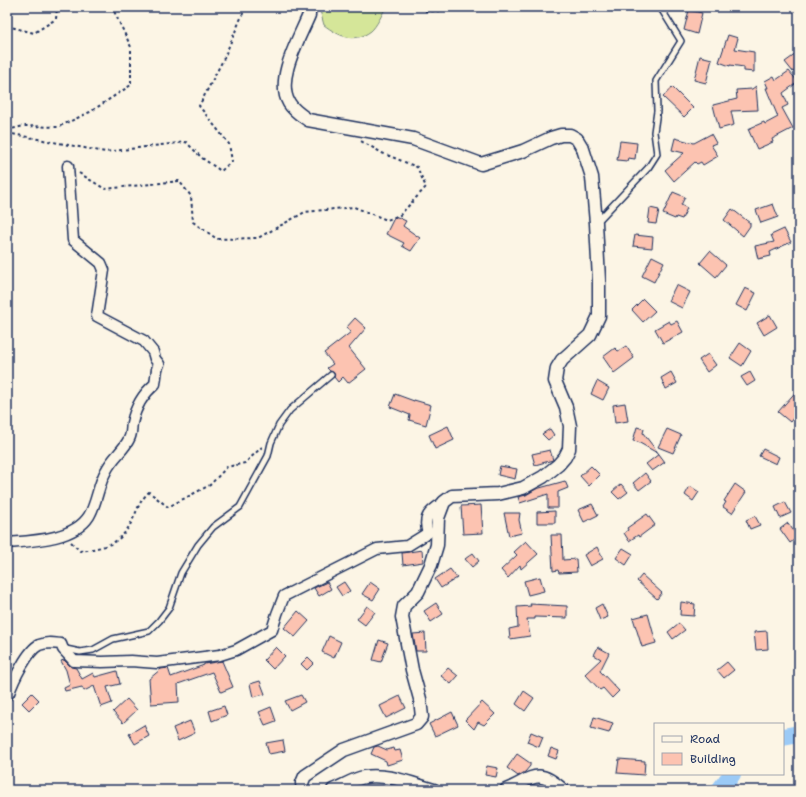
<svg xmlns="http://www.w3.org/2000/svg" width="806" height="797" font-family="'Shantell Sans',sans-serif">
<rect width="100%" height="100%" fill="#fcf5e5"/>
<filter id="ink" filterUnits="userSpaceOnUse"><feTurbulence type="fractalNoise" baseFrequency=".025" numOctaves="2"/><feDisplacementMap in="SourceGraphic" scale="8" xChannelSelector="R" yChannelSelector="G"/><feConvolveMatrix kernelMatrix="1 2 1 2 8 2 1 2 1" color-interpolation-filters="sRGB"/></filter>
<g filter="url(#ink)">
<path fill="#d5e699" stroke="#788a7c" d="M319,7h67c-3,6 -10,20 -15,24 -17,13 -32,5 -47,-6z"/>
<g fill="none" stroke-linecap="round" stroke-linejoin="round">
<g stroke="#9bcaf6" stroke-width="18">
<path d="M783,737l16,-3"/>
<path d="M720,790l12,-16"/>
</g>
</g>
<g fill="#fcc3b1" stroke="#1b2f5e">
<path d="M689,10l13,3 -5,21 -13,-4z"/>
<path d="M728,35l10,3 -3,11 19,3v20l-10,-1v-4l-14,-2v1l-11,-4z"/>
<path d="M796,54l3,5v9l-6,4 -8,-10z"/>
<path d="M700,56l12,3 -6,24 -12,-3z"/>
<path d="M789,71l9,11 -15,11 5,12 -6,3 11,20 -21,11 1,3 -16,7 -9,-20 16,-7 1,2 13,-7 -12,-29h2l-3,-7 9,-5 2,4z"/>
<path d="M756,86l2,24 -27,1 3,14 -15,4 -6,-24 24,-6 -1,-9 16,-1z"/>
<path d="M672,87l21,21 -9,9 -21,-20z"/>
<path d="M711,134l5,9 -5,2 7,11 -15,9 -2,-3 -4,2 -2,-2 -21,19 -9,-11 19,-17 -12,-3 3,-12 19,5z"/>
<path d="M620,141l17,2 -2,16 -7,-1 -1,3 -10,-1z"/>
<path d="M673,192l12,5 -4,8 6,3 -5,11 -6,-2 -1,2 -12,-5z"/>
<path d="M773,204l5,13 -17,6 -5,-13z"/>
<path d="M650,208l9,2 -3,14 -8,-1z"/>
<path d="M732,209l18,14v3l-7,10 -19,-16z"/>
<path d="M395,216l11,5 -3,5 17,12 -9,13 -9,-5 2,-3 -18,-9z"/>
<path d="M784,229l7,13 -21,10 1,4 -13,3 -3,-13 19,-4 -3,-7z"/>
<path d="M635,235l18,2 -1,11 -19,-2z"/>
<path d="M710,251l16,14 -10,12 -16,-14z"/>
<path d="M652,256l12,6 -10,20 -12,-6z"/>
<path d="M676,285l14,7 -8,16 -14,-7z"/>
<path d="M745,288l11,5 -9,18 -11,-6z"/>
<path d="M643,299l12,12 -12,11 -11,-12z"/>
<path d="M770,315l7,12 -13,8 -7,-12z"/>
<path d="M355,318l11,10 -17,20 17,21 -18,14 -5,-6 -5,5 -4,-5v-4l-4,-2 -3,-3 6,-4 -9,-11 27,-21 -5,-4z"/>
<path d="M669,321l2,3 6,-3 6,11 -20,11 -8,-14z"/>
<path d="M740,343l11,8 -9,15 -12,-8z"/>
<path d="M626,346l8,12 -20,15 -11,-16 12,-9 3,3z"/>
<path d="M708,354l8,11 -9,7 -8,-12z"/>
<path d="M671,372l6,11 -11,6 -5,-11z"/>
<path d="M750,372l5,9 -8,5 -6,-9z"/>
<path d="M597,381l12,7 -6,12 -12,-6z"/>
<path d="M799,388v23l-9,11 -12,-10z"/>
<path d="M395,394l19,7v-1l17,5 -5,20 -17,-5 1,-5 -20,-8z"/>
<path d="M625,403l3,18 -13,2 -2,-18z"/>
<path d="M448,426l6,14 -19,9 -6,-14z"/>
<path d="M637,427l7,2 -1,4 16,21 -21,-12 -5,-1z"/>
<path d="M550,429l4,6 -6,5 -6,-6z"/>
<path d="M667,429l14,6 -8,18 -15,-6z"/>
<path d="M763,449l16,8 -3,7 -17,-8z"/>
<path d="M550,450l3,10 -18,5 -3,-11z"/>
<path d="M659,454l6,8 -13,9 -6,-7z"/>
<path d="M500,466l17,3 -2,10 -17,-4z"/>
<path d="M591,466l9,9 -11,11 -9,-10z"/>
<path d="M645,473l6,8 -12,9 -6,-7z"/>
<path d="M565,481l3,7 -10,4v16h-10v-14l-28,9 -2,-6 8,-2 10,-6z"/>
<path d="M621,484l7,8 -9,7 -7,-7z"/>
<path d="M735,484l11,8 -14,21 -9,-6 3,-5 -2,-1z"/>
<path d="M690,486l9,6 -6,9 -8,-6z"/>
<path d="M785,502l6,11 -11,5 -5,-11z"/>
<path d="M592,504l6,11 -14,7 -6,-12z"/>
<path d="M481,505l2,28 -20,1 -2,-28z"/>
<path d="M555,511v12h-18v-11z"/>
<path d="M504,513h16l-1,7 3,13 -13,3z"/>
<path d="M647,514l8,11 -16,12 -1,-2 -9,6 -5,-8 4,-3 -1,-2z"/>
<path d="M755,516l5,9 -10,4 -4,-9z"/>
<path d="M788,523l10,14 -8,6 -10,-14z"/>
<path d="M551,535h11l1,25 13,-1 1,13 -18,1 -1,-3 -5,1z"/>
<path d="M526,541l12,13 -17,15 -1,-4 -12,13 -7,-8 16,-15 -3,-3z"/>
<path d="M597,547l6,12 -13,7 -6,-11z"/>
<path d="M623,548l10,6 -7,11 -10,-7z"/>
<path d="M422,550l1,12 -20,3 -1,-12z"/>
<path d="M473,553l6,8 -7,6 -7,-8z"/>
<path d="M450,569l7,9 -16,10 -6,-9z"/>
<path d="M642,575l20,18 -5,6 -20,-18z"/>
<path d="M540,577l4,14 -16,4 -4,-14z"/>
<path d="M327,582l4,7 -12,7 -5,-8z"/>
<path d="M344,582l6,9 -8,5 -6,-9z"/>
<path d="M370,582l10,7 -7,11 -11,-6z"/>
<path d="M681,602l14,2 -1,12 -14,-1z"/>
<path d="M436,603l7,11 -12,8 -7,-11z"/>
<path d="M530,604l37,2v12l-32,-1v2h-8l3,17 -20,3 -1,-10 9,-2 -1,-20 14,-1z"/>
<path d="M602,604l6,13 -8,3 -5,-12z"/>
<path d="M367,606l8,6 -10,13 -8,-6z"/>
<path d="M298,611l11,10 -14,16 -11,-9z"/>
<path d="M648,614l8,29 -14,4 -9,-29z"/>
<path d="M679,623l6,7 -12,9 -5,-7z"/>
<path d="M767,631l1,18 -12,1 -2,-18z"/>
<path d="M425,633l1,18h-10l-3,-17z"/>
<path d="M329,636l12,6 -7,16 -12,-6z"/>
<path d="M379,640l9,3 -7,19 -8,-2z"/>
<path d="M276,647l9,9 -12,13 -9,-9z"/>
<path d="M598,647l11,6 -9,18 19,20 -7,7 -9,-10 -3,2 -15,-16 16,-15 -7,-4z"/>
<path d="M308,657l6,6 -7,7 -6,-6z"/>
<path d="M64,660l7,7 5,1 6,11 11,-6 2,4 22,-6 3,13 -13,3 5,16 -11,4 -7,-21 -10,5 -2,-4 -17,4 -1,-3 6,-3 -4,-15 -5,-9z"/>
<path d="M222,661l11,26 -12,5 -9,-20 -34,12 1,18 -28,2 -2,-25 12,-10 7,-1 3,9 33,-12v-1z"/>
<path d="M727,662l7,8 -10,8 -7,-8z"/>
<path d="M448,668l10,8 -7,8 -10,-8z"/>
<path d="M260,681l5,13 -12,3 -3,-13z"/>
<path d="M524,691l10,7 -9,13 -9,-7z"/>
<path d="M32,693l7,7 -10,10 -7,-7z"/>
<path d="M301,695l4,7 -15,8 -5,-9z"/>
<path d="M400,696l6,12 -20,10 -6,-12z"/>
<path d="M127,699l10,11 -14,13 -10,-11z"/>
<path d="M482,702l13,12 -11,11 -6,-3 -4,7 -9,-9z"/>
<path d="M224,706l3,9 -15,6 -3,-10z"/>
<path d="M271,707l5,14 -11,4 -6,-13z"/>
<path d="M452,712l6,13 -23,11 -6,-12z"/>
<path d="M594,717l19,6 -4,10 -18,-5z"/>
<path d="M190,721l5,12 -17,8 -5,-13z"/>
<path d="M144,725l5,11 -14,8 -6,-10z"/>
<path d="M531,732l12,5 -4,10 -12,-5z"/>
<path d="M283,740l2,11 -16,3 -3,-11z"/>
<path d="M378,746l9,4 7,-2 1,3 5,-1 3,10 -16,5 -1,-4 -15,-7 3,-7z"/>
<path d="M551,748l8,3 -3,8 -8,-3z"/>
<path d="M517,754l13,9v3l-5,6 -7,4 -11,-8z"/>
<path d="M619,759l26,2 -1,14 -27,-2z"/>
<path d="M487,766l11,2 -2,9 -11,-2z"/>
</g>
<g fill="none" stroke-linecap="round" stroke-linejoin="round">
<g stroke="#1b2f5e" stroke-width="8">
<g id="service">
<path d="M597,222l51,-54 9,-14 -3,-22 3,-21 -1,-30 25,-40 -21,-34"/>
<path d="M66,649l14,3 13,-2 20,-11 36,-8 10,-10 10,-13 12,-35 17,-28 15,-18 27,-20 28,-51 3,-13 8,-18 11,-15 41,-35"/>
</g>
</g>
<g stroke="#1b2f5e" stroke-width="13">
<g id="minor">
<path d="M7,543c25,-2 67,-3 82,-27 8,-13 9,-31 17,-45 6,-13 18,-21 23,-32 3,-5 2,-11 3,-16 3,-14 11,-29 23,-39l2,-15 2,-5 -4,-5 -2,-7 -9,-11 -47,-25 7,-46 -3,-7 -28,-23 -5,-74"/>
<path d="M7,695l2,-2c4,-12 19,-43 30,-48 8,-3 14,-2 22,-1l2,5 11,12 28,1 29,-1 26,2 63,-8 16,-5 36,-20 5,-16 7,-18 93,-47 30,-3 21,-13c-6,-17 3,-22 16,-31"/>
</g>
</g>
<g stroke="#1b2f5e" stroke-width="15">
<g id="tertiary">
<path d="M303,790l-1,-7 3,-7 39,-26 72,-26 6,-7 -2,-18 -8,-29 -10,-53 2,-11 14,-14 13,-27 6,-20 1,-27 6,-16 8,-6 46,-2 25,-6 20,-11 15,-12 7,-8 4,-8 1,-23 -4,-19 -11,-26 2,-13 5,-8 28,-25 9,-19v-36l-3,-57 -4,-46 -9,-28 -6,-10 -7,-4h-9l-10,3 -28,13 -42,13 -68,-25 -105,-19c-7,-5 -14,-9 -19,-17 -14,-24 10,-64 20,-88v-5l-2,-3"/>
<path d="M333,790c10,-4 21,-11 31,-13 23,-4 48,7 70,13"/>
<path d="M506,790c27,-11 30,-24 57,0"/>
</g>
</g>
<g stroke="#1b2f5e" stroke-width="2" stroke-dasharray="3 3" stroke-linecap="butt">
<path d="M421,7l3,4h17l6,-4"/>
<path d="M7,26l27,7 22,-14 1,-12"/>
<path d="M7,130l17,-4 34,1 32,-15 41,-27v-38l-19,-40"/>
<path d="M7,133l98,19 81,-10 16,16 19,13 11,-10 -3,-17 -30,-38 24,-46 21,-49 -1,-4"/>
<path d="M79,173l26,16 74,-8 12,15 2,26 24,17 41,-1 47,-26 49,-5 33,13 13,-5 26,-28 -9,-20 -35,-14 -21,-12"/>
<path d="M71,542l9,9c26,-4 41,-6 53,-32 6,-13 6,-17 16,-27l19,15 42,-22 17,-18 18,-4 17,-16"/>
</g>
<use href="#service" stroke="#fcf5e5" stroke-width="5"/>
<use href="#minor" stroke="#fcf5e5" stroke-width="10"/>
<use href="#tertiary" stroke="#fcf5e5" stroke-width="12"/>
</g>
</g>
<rect width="806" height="797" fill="none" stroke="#fcf5e5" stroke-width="24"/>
<rect x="12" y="12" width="782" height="773" fill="none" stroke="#1b2f5e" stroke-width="1.5" filter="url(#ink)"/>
<rect x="654" y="723" width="130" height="52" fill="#fcf5e5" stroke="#a2a6af"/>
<rect x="662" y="736" width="20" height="6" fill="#fcf5e5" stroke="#a2a6af"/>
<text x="690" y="743" font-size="12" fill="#1b2f5e">Road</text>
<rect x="662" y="753" width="20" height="12" fill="#fcc3b1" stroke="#a2a6af"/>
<text x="690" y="763" font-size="12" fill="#1b2f5e">Building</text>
</svg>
